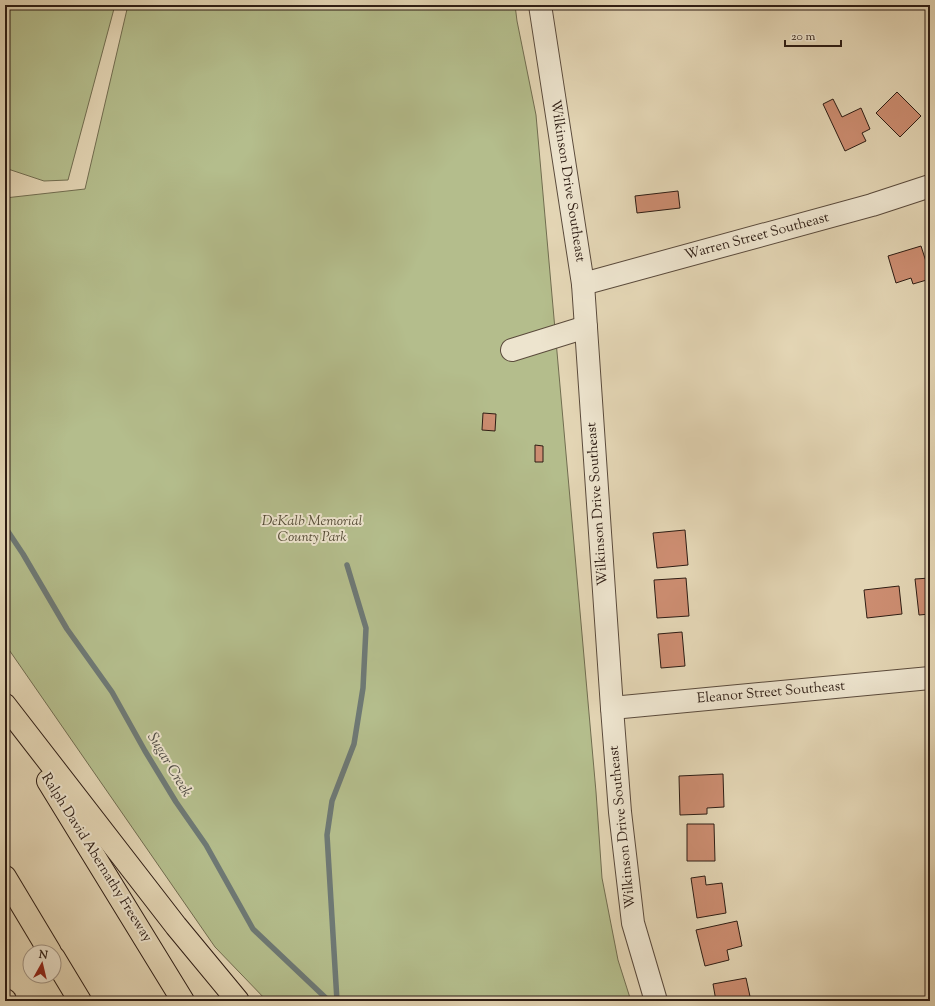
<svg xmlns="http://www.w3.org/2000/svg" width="935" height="1006" font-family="'Sorts Mill Goudy',serif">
<rect width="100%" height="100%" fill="#e3d5b4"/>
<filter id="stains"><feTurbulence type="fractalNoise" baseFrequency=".005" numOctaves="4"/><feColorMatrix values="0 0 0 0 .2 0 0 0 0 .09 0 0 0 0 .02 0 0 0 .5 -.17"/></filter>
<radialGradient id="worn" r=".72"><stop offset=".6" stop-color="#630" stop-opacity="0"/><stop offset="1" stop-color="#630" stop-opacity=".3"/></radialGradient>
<g fill="#b4bd8c" stroke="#716d50">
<path d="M5,5h110l-47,175 -24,1 -39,-13z"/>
<path d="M128,5h387l2,16 19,94 60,677 6,86 16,82 13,41h-364l-52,-54 -210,-303v-446l80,-9z"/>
</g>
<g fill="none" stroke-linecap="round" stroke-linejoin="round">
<g stroke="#6e7975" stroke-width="5.5">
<path d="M5,527l18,27 44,75 45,63 33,59 31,51 30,43 47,84 76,72"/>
<path d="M337,1001l-10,-166 5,-34 22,-57 9,-56 3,-60 -19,-63"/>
</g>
</g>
<g fill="#cc8d71" stroke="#2e1d14">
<path d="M897,92l24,24 -21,21 -24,-24z"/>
<path d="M833,99l9,18 19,-9 9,21 -8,4 4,8 -21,10 -22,-47z"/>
<path d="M678,191l2,17 -43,5 -2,-17z"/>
<path d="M921,246l9,28v5l-17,5 -2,-6 -15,5 -8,-27z"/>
<path d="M483,413l13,1 -1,17 -13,-1z"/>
<path d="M535,445l8,1v16h-8z"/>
<path d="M685,530l3,35 -31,3 -4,-35z"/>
<path d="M686,578l3,38 -32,2 -3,-38z"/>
<path d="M930,578v36l-11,1 -4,-36z"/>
<path d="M899,586l3,28 -35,4 -3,-28z"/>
<path d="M682,632l3,34 -24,2 -3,-34z"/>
<path d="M723,774l1,33 -17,1v6l-27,1 -1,-39z"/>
<path d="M687,824h27l1,37h-28z"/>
<path d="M705,876l1,9 16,-2 4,30 -29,5 -6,-40z"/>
<path d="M737,921l5,25 -15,4 2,10 -24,6 -9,-36z"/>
<path d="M746,978l5,23h-35l-3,-17z"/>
</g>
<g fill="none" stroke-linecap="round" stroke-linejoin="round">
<g stroke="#5b4b3c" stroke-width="24">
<g id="minor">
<path d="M540,5l43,279 29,424 8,104 13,111 23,78"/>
<path d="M583,284l289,-79 58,-19"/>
<path d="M512,350l74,-23"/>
<path d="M612,708l318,-30"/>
</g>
</g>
<g stroke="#2e1d14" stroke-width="24">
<g id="highway">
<path d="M5,705l171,221 62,75"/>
<path d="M48,781l135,220"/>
<path d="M5,877l45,75"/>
<path d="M54,958l26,43"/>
<path d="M5,1000v1"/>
</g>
</g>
<use href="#minor" stroke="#ede4ce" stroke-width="22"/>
<use href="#highway" stroke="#e3d5b4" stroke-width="22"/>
</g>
<g text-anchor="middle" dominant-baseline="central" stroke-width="4" stroke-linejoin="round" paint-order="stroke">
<g font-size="14" fill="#2e1d14" stroke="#ede4ce">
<text transform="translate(567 181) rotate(81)">Wilkinson Drive Southeast</text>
<text transform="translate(757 237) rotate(-15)">Warren Street Southeast</text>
<text transform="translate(598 504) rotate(-94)">Wilkinson Drive Southeast</text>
<text transform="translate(771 693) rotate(-5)">Eleanor Street Southeast</text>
<text transform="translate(623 827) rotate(-96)">Wilkinson Drive Southeast</text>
<text transform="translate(96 858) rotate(58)">Ralph David Abernathy Freeway</text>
</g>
<g font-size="14" font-style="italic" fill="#564d38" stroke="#ede4ce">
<text x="312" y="522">DeKalb Memorial<tspan x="312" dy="16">County Park</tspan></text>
</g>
<g font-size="15" font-style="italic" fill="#4e4b45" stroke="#ede4ce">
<text transform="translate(169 765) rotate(59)">Sugar Creek</text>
</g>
</g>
<rect width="935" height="1006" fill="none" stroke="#e3d5b4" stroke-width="20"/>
<rect x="6" y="6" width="923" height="994" fill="none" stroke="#2e1d14" stroke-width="2"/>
<rect x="10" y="10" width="915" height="986" fill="none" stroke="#2e1d14"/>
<g transform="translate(42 964) rotate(8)"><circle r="19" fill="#ede4ce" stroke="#a19484"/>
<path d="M0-3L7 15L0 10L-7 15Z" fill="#8f2418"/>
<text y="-6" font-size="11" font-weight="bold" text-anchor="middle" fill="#2e1d14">N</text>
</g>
<path d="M785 40v6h56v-6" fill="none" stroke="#2e1d14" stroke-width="2"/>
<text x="791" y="40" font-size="12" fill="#2e1d14" stroke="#ede4ce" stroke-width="3" paint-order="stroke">20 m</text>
<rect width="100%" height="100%" filter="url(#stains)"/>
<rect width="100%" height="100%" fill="url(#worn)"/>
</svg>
